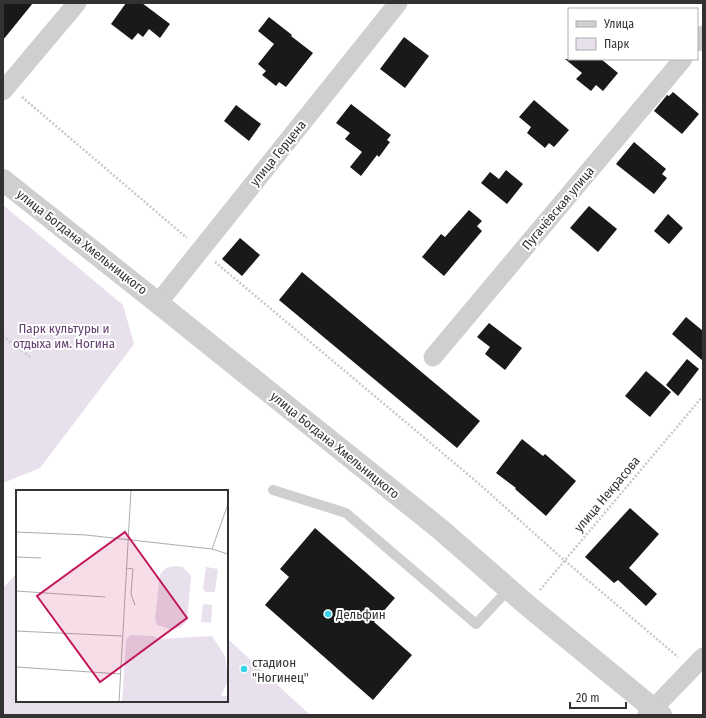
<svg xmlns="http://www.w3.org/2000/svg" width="706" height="718" font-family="'Fira Sans Condensed',sans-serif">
<rect width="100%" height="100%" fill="#fff"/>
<g fill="#e9e0ee">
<path d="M3,205l120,100 11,39 -94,124 -37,15z"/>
<path d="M17,573v128h210v-63l83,77h-307v-127z"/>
</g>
<g fill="#191919">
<path d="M3,3h30l-30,37z"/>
<path d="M126,3h16l28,21 -10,14 -11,-9 -6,8 -5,-4 -6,7 -21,-16z"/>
<path d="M269,17l23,18 -1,1 22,17 -27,34 -7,-5 -3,4 -14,-11 4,-4 -8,-7 16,-20 -16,-13z"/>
<path d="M404,37l25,19 -24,32 -25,-19z"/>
<path d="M565,59h36l17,14 -15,18 -7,-6 -5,6 -15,-12 6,-6z"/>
<path d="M673,92l26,22 -17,20 -28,-23 13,-16 2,1z"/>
<path d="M534,100l35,30 -15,17 -5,-4 -4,5 -18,-15 4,-6 -12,-10z"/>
<path d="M351,104l40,31 -4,5 3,2 -11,15 -2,-2 -16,21 -11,-9 12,-15 -17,-13 5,-6 -14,-10z"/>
<path d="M236,105l25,19 -12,17 -25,-20z"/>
<path d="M634,142l32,27 -4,5 5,4 -13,16 -38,-30z"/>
<path d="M506,170l17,14 -16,20 -26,-21 9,-11 9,7z"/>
<path d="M589,206l28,23 -19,23 -28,-24z"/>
<path d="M469,210l13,11 -5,5 5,5 -38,45 -22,-19 19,-23 4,3z"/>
<path d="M668,214l15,14 -14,16 -15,-13z"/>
<path d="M240,238l20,17 -18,21 -20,-17z"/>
<path d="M302,272l178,149 -23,27 -178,-148z"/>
<path d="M686,317l17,14v30l-31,-27z"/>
<path d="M489,323l33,25 -17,22 -20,-16 5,-7 -13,-10z"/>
<path d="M687,359l12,10 -21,27 -12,-11z"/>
<path d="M646,371l25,21 -21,25 -25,-21z"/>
<path d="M522,439l21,17 2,-2 31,27 -30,35 -31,-27 1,-1 -20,-15z"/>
<path d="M630,508l29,26 -30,34 28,26 -11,12 -28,-26 -4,3 -29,-26z"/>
<path d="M315,528l80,70 -21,24 38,33 -39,45 -108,-95 24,-28 -9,-8z"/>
</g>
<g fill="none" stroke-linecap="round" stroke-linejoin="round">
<g stroke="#c9c9c9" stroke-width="2.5" stroke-dasharray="2 2" stroke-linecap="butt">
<path d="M22,97l165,141"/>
<path d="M215,262l262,220 87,78 114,97"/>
<path d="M3,336l27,21"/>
<path d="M540,590l163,-194"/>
</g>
<path stroke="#cfcfcf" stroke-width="10" d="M273,490l73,23 130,111 33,-35"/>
<g stroke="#cfcfcf" stroke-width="19">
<path d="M697,42l6,-7"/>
<path d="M3,91l74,-88"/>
<path d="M158,303l240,-300"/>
<path d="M433,357l250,-298"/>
<path d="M647,715l56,-58"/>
</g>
<path stroke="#cfcfcf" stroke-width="22" d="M3,180l155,123 282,226 87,76 134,110"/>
</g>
<g fill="#33d3e9" stroke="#fff" stroke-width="1.5">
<circle cx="328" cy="614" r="4"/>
<circle cx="244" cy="669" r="4"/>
</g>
<g text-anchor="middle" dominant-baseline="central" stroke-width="4" stroke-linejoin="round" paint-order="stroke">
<g font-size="13" fill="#323232" stroke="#fff">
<text transform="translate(278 153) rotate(-51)">улица Герцена</text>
<text transform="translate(558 208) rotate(-50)">Пугачёвская улица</text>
<text transform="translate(82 242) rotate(38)">улица Богдана Хмельницкого</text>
<text transform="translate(335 445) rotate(39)">улица Богдана Хмельницкого</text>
<text transform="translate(607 494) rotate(-50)">улица Некрасова</text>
</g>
<g font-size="13" fill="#623d6f" stroke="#fff">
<text x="64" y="328">Парк культуры и<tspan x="64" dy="15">отдыха им. Ногина</tspan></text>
</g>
<g font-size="13" fill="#323232" stroke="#fff" text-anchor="start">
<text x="336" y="614">Дельфин</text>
<text x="252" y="662">стадион<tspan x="252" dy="15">"Ногинец"</tspan></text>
</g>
</g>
<g transform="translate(16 490)">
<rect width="212" height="212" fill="#fff"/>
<path d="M158,76l9,1 8,9 -4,45 -6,6 -8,3 -16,-5 -2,-6 5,-45 6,-6zM190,77l12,2 -3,23h-10l-2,-3zM187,114l9,1 -1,18 -10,-1zM114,145l23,1 6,3 53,-3 13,20 3,25 -7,15h7v6h-106l4,-62z" fill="#e9e0ee"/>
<path fill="none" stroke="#adadad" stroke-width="1" d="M0,42l70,3 126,14 16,5M196,59l16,-45M0,67l25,1M110,78l7,1 -2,25 4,11M0,101l89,6M0,141l106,5M0,177l105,7M103,212l12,-212"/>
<path fill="#c2185b" fill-opacity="0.15" stroke="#c2185b" stroke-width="2" d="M109,42l62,86 -87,64 -63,-86z"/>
<rect width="212" height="212" fill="none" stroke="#323232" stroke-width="2"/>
</g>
<rect width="706" height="718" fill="none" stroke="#323232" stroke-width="8"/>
<rect x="568" y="8" width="130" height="52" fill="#ffffff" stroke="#adadad"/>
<rect x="576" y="21" width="20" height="6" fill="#cfcfcf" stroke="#adadad"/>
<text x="604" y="28" font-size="12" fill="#323232">Улица</text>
<rect x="576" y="38" width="20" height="12" fill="#e9e0ee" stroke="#adadad"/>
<text x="604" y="48" font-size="12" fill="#323232">Парк</text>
<path d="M570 702v6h56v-6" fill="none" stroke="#323232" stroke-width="2"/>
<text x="576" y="702" font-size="12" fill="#323232" stroke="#ffffff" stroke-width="3" paint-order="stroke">20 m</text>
</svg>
